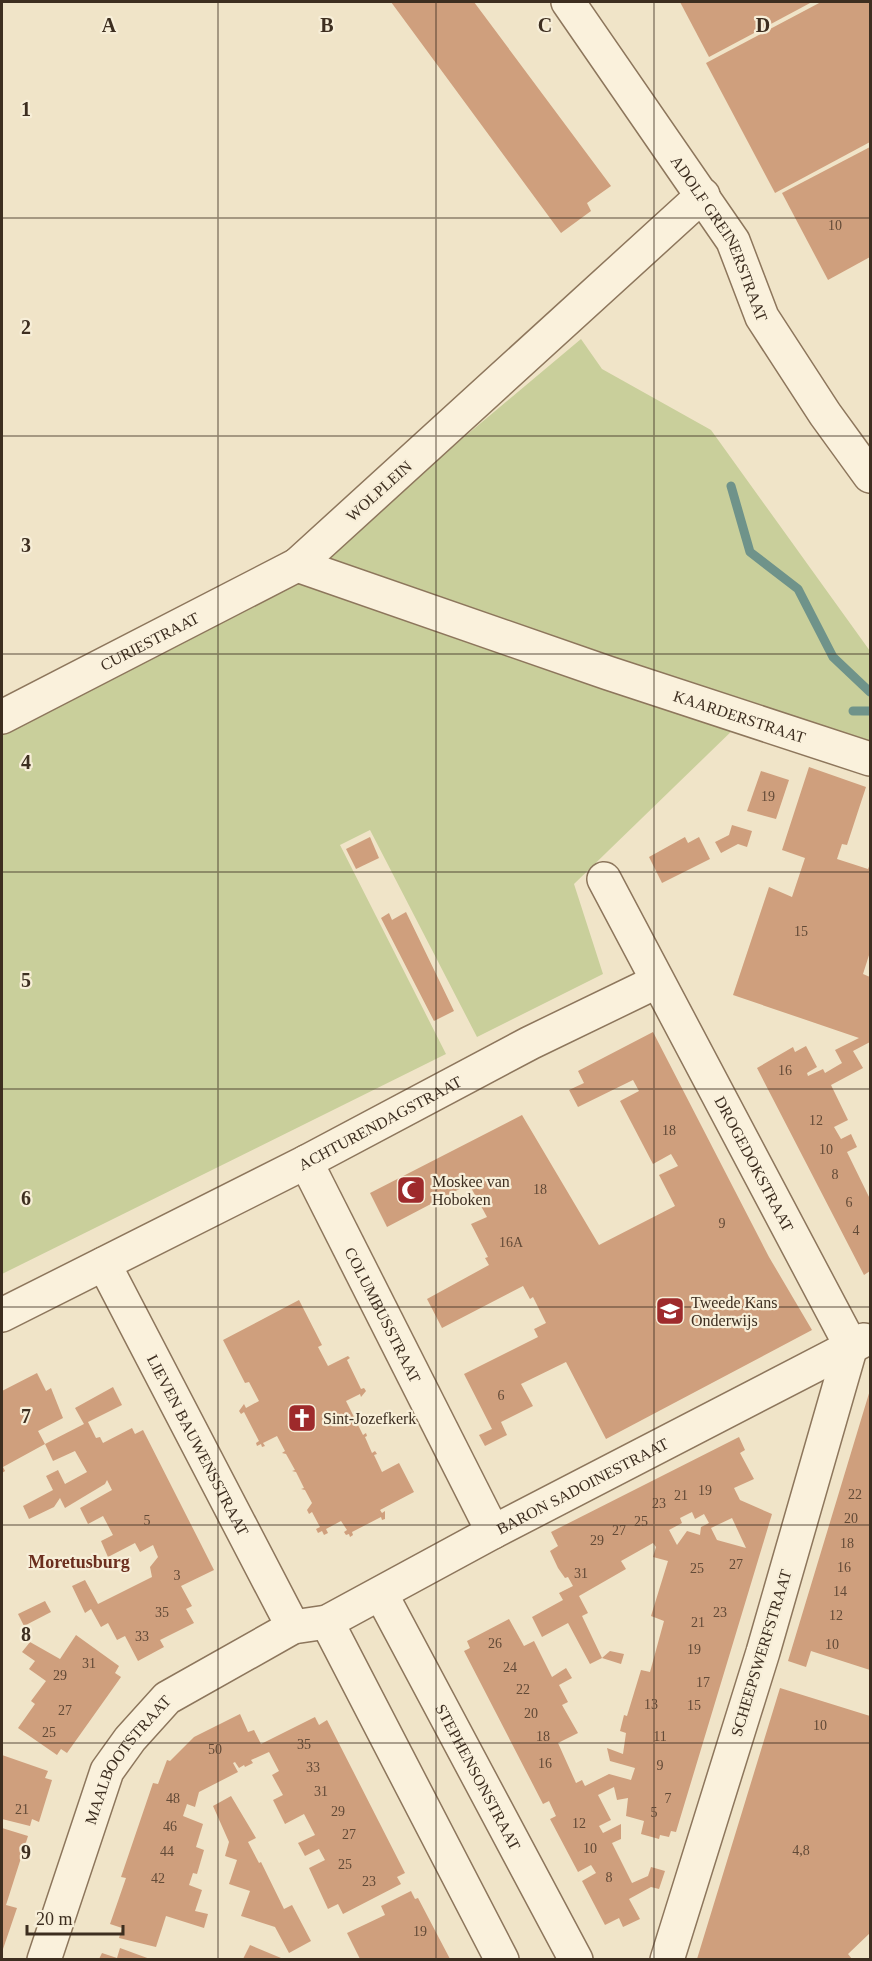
<svg xmlns="http://www.w3.org/2000/svg" width="872" height="1961" font-family="Georgia,serif">
<rect width="100%" height="100%" fill="#f0e4c8"/>
<path fill="#c9cf9b" d="M581,339l21,30 109,61 159,221v91l-91,-30 -40,12 -165,160 29,90 -126,63 -107,-207 -30,15 106,209 -444,220v-541l280,-143z"/>
<g fill="none" stroke-linecap="round" stroke-linejoin="round">
<g stroke="#6f938a" stroke-width="9">
<path d="M731,486l19,66 48,37 35,68 37,35"/>
<path d="M853,711h17"/>
</g>
</g>
<g fill="#cf9f7d" fill-rule="evenodd">
<path d="M391,2h83l137,184 -24,17 4,8 -30,22z"/>
<path d="M680,2h132l-103,55z"/>
<path d="M821,2h49v140l-95,51 -69,-130z"/>
<path d="M870,147v110l-42,23 -46,-87z"/>
<path d="M809,767l57,20 -19,58 -5,-1 -5,15 31,10 2,-5v88l-7,22 7,3v65l-17,9 10,17 -32,17 17,35 -14,7 7,12 10,-5 6,13 -10,5 23,47v72l-6,4 -107,-207 36,-21 2,5 11,-6 11,21 -10,6 1,3 15,-7 2,4 17,-10 -7,-13 24,-12 -126,-43 36,-108 23,10 13,-39 -23,-8z"/>
<path d="M761,771l28,9 -13,39 -29,-8z"/>
<path d="M732,825l20,6 -5,16 -9,-3 -17,9 -6,-11 14,-7z"/>
<path d="M370,837l9,21 -23,11 -10,-20z"/>
<path d="M685,837l3,6 11,-6 11,22 -48,24 -13,-26z"/>
<path d="M406,912l48,99 -20,10 -53,-103 8,-5 3,7z"/>
<path d="M653,1032l116,225 43,73 -206,109 -40,-77 -45,22 12,22 -32,16 6,13 -22,11 -6,-11 13,-6 -28,-55 74,-37 -4,-8 12,-6 -13,-26 -3,2 -7,-13 -81,42 -15,-29 62,-34 -4,-7 3,-1 -17,-33 16,-7 -18,-33 -82,43 -17,-34 152,-78 77,130 76,-39 -16,-31 19,-9 -7,-12 -18,10 -33,-63 19,-10 -6,-11 -55,27 -9,-17 15,-7 -6,-12z"/>
<path d="M299,1300l23,45 -4,2 10,19 20,-10 2,2 -3,2 14,29 3,-1 2,3 -5,6 -1,-3 -14,7 8,16 4,1 -3,1 8,16 3,-2 1,3 -2,1 7,16 3,-2 2,3 -3,1 8,17 17,-9 15,29 -34,18 2,3 3,-2v8l-3,1 -1,-3 -29,15 1,3 -3,2 -1,-3 -3,1 -2,-3 3,-2 -6,-9 -15,8 2,4 -4,2 -2,-4 -4,2 -2,-4 4,-2 -8,-15 -3,2 -2,-4 5,-7 -7,-13 -4,-1 3,-1 -8,-16 -4,-1 3,-1 -9,-16 -4,-1 3,-2 -8,-15 -14,7 2,3 -3,1 -1,-3 -4,2 -1,-3 3,-2 -15,-29 -3,2 -2,-3 5,-7 2,4 13,-7 -10,-19 -4,1 -22,-43z"/>
<path d="M37,1373l9,18 5,-3 12,30 -25,13 7,13 -42,23 2,4 -3,2v-82z"/>
<path d="M113,1387l9,18 -34,17 8,16 4,-1 3,6 29,-15 3,6 8,-4 71,140 -33,16 11,20 -6,3 8,14 -34,17 4,7 -26,14 -13,-25 -8,4 -9,-17 -7,4 -10,-18 -6,4 -13,-27 13,-6 13,24 54,-27 -2,-10 8,-10 -5,-12 -13,7 -5,-9 -27,14 -7,-16 12,-6 -10,-19 -15,8 -8,-16 32,-18 -5,-10 -2,4 -40,24 -5,-10 -6,9 -25,12 -6,-13 30,-16 -7,-14 12,-6 7,14 22,-12 -12,-21 -22,10 -8,-17 39,-20 -9,-16z"/>
<path d="M870,1390v280l-59,-19 -5,16 -18,-6z"/>
<path d="M739,1437l6,13 -5,3 14,26 -20,9 6,12 32,14 -96,318 -5,-1 -2,6 -9,-2 -1,4 -18,-5 3,-13 -18,-5 2,-18 -11,2 -3,-13 -16,8 13,25 -12,6 4,7 18,-9v15l-9,4 20,40 16,-7 3,-9 14,4 -6,18 -8,-2 -22,12 11,20 -17,8 -4,-9 -14,7 -23,-44 14,-8 -5,-8 -13,7 -28,-53 6,-3 -7,-15 -6,3 -79,-153 6,-3 -3,-7 42,-22 15,27 10,-5 18,36 14,-9 6,10 -13,7 9,17 -6,3 16,28 -20,10 18,40 6,-3 3,6 24,-12 22,6 4,-12 -25,-7 -3,-13 16,6 3,-21 -6,-2 4,-16 3,1 14,-46 9,2 14,-51 -13,-5 17,-55 -15,-4 3,-10 -3,-4 -32,18 5,8 -47,27 9,17 -6,3 20,42 -12,6 -22,-41 -26,14 -10,-20 31,-17 -4,-7 14,-7 -5,-9 -3,1 -7,-10 -8,-17 8,-5 -7,-14zM692,1512l3,7 9,-5 5,9 -8,4 -1,8 -13,-4 -10,14 -8,-15 13,-7 -2,-5zM732,1518l14,30 -29,-8 -6,-12z"/>
<path d="M45,1601l6,11 -27,14 -6,-12z"/>
<path d="M76,1635l43,31 -4,7 6,4 -54,76 -6,-4 -4,6 -39,-27 17,-24 -4,-3 15,-20 -17,-12 6,-8 -13,-9 8,-10 30,17z"/>
<path d="M610,1651l14,3 -3,10 -19,-6z"/>
<path d="M780,1688l90,28v217l-22,21 4,5h-155z"/>
<path d="M240,1714l8,18 6,-2 7,14 54,-27 4,8 8,-5 78,153 -8,4 4,7 -58,30 -5,-10 -10,5 -19,-41 16,-8 -6,-11 -14,7 -7,-13 17,-8 -11,-21 -19,10 -12,-24 10,-5 -11,-20 7,-4 -10,-19 -18,8 2,3 -8,4 -1,-2 -5,3 -4,-6 -2,1 5,9 -39,20 -4,15 -8,-3 -4,12 20,8 -7,23 8,3 -7,24 -4,-1 -4,12 13,5 -7,21 13,3 -4,14 -38,-12 -10,31 -37,-9 3,-10 -12,-4 16,-46 -5,-1 32,-94 5,1 9,-24 3,1 24,-24z"/>
<path d="M2,1755l46,16 -3,7 7,2 -13,42 -7,-3 -2,7 -28,-7z"/>
<path d="M231,1796l25,42 -8,4 11,21 2,-1 23,47 8,-4 19,36 -22,12 -14,-26 -34,-11 9,-25 -21,-7 8,-24 -12,-4 4,-14 -16,-36z"/>
<path d="M2,1828l26,8 -22,69 11,3 -15,44z"/>
<path d="M411,1891l4,8 3,-1 32,61h-90l-13,-26 38,-18 -4,-9z"/>
<path d="M250,1945l31,13 -38,1z"/>
<path d="M120,1948l30,11h-51l3,-6 15,5z"/>
</g>
<g fill="none" stroke-linecap="round" stroke-linejoin="round">
<g stroke="#8d765c" stroke-width="36">
<g id="minor">
<path id="s1" d="M568,2l165,239 29,76 63,97 45,62"/>
<path id="s2" d="M703,195l-406,370 311,108 262,86"/>
<path id="s3" d="M2,717l295,-152"/>
<path id="s4" d="M604,879l247,467 -88,306 -96,308"/>
<path id="s5" d="M306,1162l187,370"/>
<path id="s6" d="M104,1264l189,363"/>
<path id="s7" d="M2,1315l304,-153 224,-119 126,-61"/>
<path id="s8" d="M381,1594l195,366"/>
<path d="M327,1622l175,338"/>
<path id="s9" d="M44,1960l63,-189 23,-32 37,-41 126,-71 34,-5 166,-90 371,-192"/>
</g>
</g>
<use href="#minor" stroke="#faf1dc" stroke-width="33"/>
</g>
<path fill="none" stroke="#3d2e20" stroke-width="1.5" stroke-opacity="0.55" d="M218,2v1958M436,2v1958M654,2v1958M2,218h868M2,436h868M2,654h868M2,872h868M2,1089h868M2,1307h868M2,1525h868M2,1743h868"/>
<defs>
<g id="mosque-square" transform="scale(1.5)"><rect x="-9" y="-9" width="18" height="18" rx="4" fill="#9e2a2b" stroke="#f7eed8"/><path d="M3.5-4.9A6 6 0 1 0 3.5 4.9A5 5 0 1 1 3.5-4.9Z" fill="#fff"/></g>
<g id="school-square" transform="scale(1.5)"><rect x="-9" y="-9" width="18" height="18" rx="4" fill="#9e2a2b" stroke="#f7eed8"/><path d="M0-5L7-2L0 1L-7-2ZM-4 1L0 2.5L4 1V4Q0 6-4 4Z" fill="#fff"/></g>
<g id="church-square" transform="scale(1.5)"><rect x="-9" y="-9" width="18" height="18" rx="4" fill="#9e2a2b" stroke="#f7eed8"/><path d="M-1.2-6h2.4v3.5h3.3v2.4h-3.3V6h-2.4V-.1h-3.3v-2.4h3.3Z" fill="#fff"/></g>
</defs>
<g fill-rule="evenodd">
<use href="#mosque-square" x="411" y="1190"/>
<use href="#school-square" x="670" y="1311"/>
<use href="#church-square" x="302" y="1418"/>
</g>
<g text-anchor="middle" dominant-baseline="central" stroke-width="4.5" stroke-linejoin="round" paint-order="stroke">
<g font-size="14" fill="#624a37">
<text x="835" y="225">10</text>
<text x="768" y="796">19</text>
<text x="801" y="931">15</text>
<text x="785" y="1070">16</text>
<text x="816" y="1120">12</text>
<text x="669" y="1130">18</text>
<text x="826" y="1149">10</text>
<text x="835" y="1174">8</text>
<text x="540" y="1189">18</text>
<text x="849" y="1202">6</text>
<text x="722" y="1223">9</text>
<text x="856" y="1230">4</text>
<text x="511" y="1242">16A</text>
<text x="501" y="1395">6</text>
<text x="705" y="1490">19</text>
<text x="855" y="1494">22</text>
<text x="681" y="1495">21</text>
<text x="659" y="1503">23</text>
<text x="851" y="1518">20</text>
<text x="147" y="1520">5</text>
<text x="641" y="1521">25</text>
<text x="619" y="1530">27</text>
<text x="597" y="1540">29</text>
<text x="847" y="1543">18</text>
<text x="736" y="1564">27</text>
<text x="844" y="1567">16</text>
<text x="697" y="1568">25</text>
<text x="581" y="1573">31</text>
<text x="177" y="1575">3</text>
<text x="840" y="1591">14</text>
<text x="162" y="1612">35</text>
<text x="720" y="1612">23</text>
<text x="836" y="1615">12</text>
<text x="698" y="1622">21</text>
<text x="142" y="1636">33</text>
<text x="495" y="1643">26</text>
<text x="832" y="1644">10</text>
<text x="694" y="1649">19</text>
<text x="89" y="1663">31</text>
<text x="510" y="1667">24</text>
<text x="60" y="1675">29</text>
<text x="703" y="1682">17</text>
<text x="523" y="1689">22</text>
<text x="651" y="1704">13</text>
<text x="694" y="1705">15</text>
<text x="65" y="1710">27</text>
<text x="531" y="1713">20</text>
<text x="820" y="1725">10</text>
<text x="49" y="1732">25</text>
<text x="543" y="1736">18</text>
<text x="660" y="1736">11</text>
<text x="304" y="1744">35</text>
<text x="215" y="1749">50</text>
<text x="545" y="1763">16</text>
<text x="660" y="1765">9</text>
<text x="313" y="1767">33</text>
<text x="321" y="1791">31</text>
<text x="173" y="1798">48</text>
<text x="668" y="1798">7</text>
<text x="22" y="1809">21</text>
<text x="338" y="1811">29</text>
<text x="654" y="1812">5</text>
<text x="579" y="1823">12</text>
<text x="170" y="1826">46</text>
<text x="349" y="1834">27</text>
<text x="590" y="1848">10</text>
<text x="801" y="1850">4,8</text>
<text x="167" y="1851">44</text>
<text x="345" y="1864">25</text>
<text x="609" y="1877">8</text>
<text x="158" y="1878">42</text>
<text x="369" y="1881">23</text>
<text x="420" y="1931">19</text>
</g>
<g font-size="16" fill="#3d2e20" stroke="#f7eed8">
<text stroke="none"><textPath href="#s1" startOffset="282">ADOLF GREINERSTRAAT</textPath></text>
<text transform="translate(379 491) rotate(-42)">WOLPLEIN</text>
<text stroke="none"><textPath href="#s3" startOffset="166">CURIESTRAAT</textPath></text>
<text stroke="none"><textPath href="#s2" startOffset="1017">KAARDERSTRAAT</textPath></text>
<text stroke="none"><textPath href="#s7" startOffset="424">ACHTURENDAGSTRAAT</textPath></text>
<text stroke="none"><textPath href="#s4" startOffset="322">DROGEDOKSTRAAT</textPath></text>
<text stroke="none"><textPath href="#s5" startOffset="171">COLUMBUSSTRAAT</textPath></text>
<text stroke="none"><textPath href="#s6" startOffset="204">LIEVEN BAUWENSSTRAAT</textPath></text>
<text stroke="none"><textPath href="#s9" startOffset="762">BARON SADOINESTRAAT</textPath></text>
<text transform="translate(761 1653) rotate(-73)">SCHEEPSWERFSTRAAT</text>
<text stroke="none"><textPath href="#s9" startOffset="219">MAALBOOTSTRAAT</textPath></text>
<text stroke="none"><textPath href="#s8" startOffset="207">STEPHENSONSTRAAT</textPath></text>
</g>
<g font-size="16" fill="#3d2e20" stroke="#f7eed8" text-anchor="start">
<text x="432" y="1181">Moskee van<tspan x="432" dy="18">Hoboken</tspan></text>
<text x="691" y="1302">Tweede Kans<tspan x="691" dy="18">Onderwijs</tspan></text>
<text x="323" y="1418">Sint-Jozefkerk</text>
</g>
<g font-size="18" font-weight="bold" fill="#6b2e1e" stroke="#f7eed8">
<text x="79" y="1562">Moretusburg</text>
</g>
</g>
<g font-size="20" text-anchor="middle" font-weight="bold" fill="#3d2e20" stroke="#f7eed8" stroke-width="4.5" stroke-linejoin="round" paint-order="stroke">
<text x="109" y="32">A</text>
<text x="327" y="32">B</text>
<text x="545" y="32">C</text>
<text x="763" y="32">D</text>
<text x="26" y="116">1</text>
<text x="26" y="334">2</text>
<text x="26" y="552">3</text>
<text x="26" y="769">4</text>
<text x="26" y="987">5</text>
<text x="26" y="1205">6</text>
<text x="26" y="1423">7</text>
<text x="26" y="1641">8</text>
<text x="26" y="1859">9</text>
</g>
<rect width="872" height="1961" fill="none" stroke="#3d2e20" stroke-width="6"/>
<path d="M27 1925v9h96v-9" fill="none" stroke="#3d2e20" stroke-width="3"/>
<text x="36" y="1925" font-size="18" fill="#3d2e20" stroke="#f7eed8" stroke-width="4.5" paint-order="stroke">20 m</text>
</svg>
